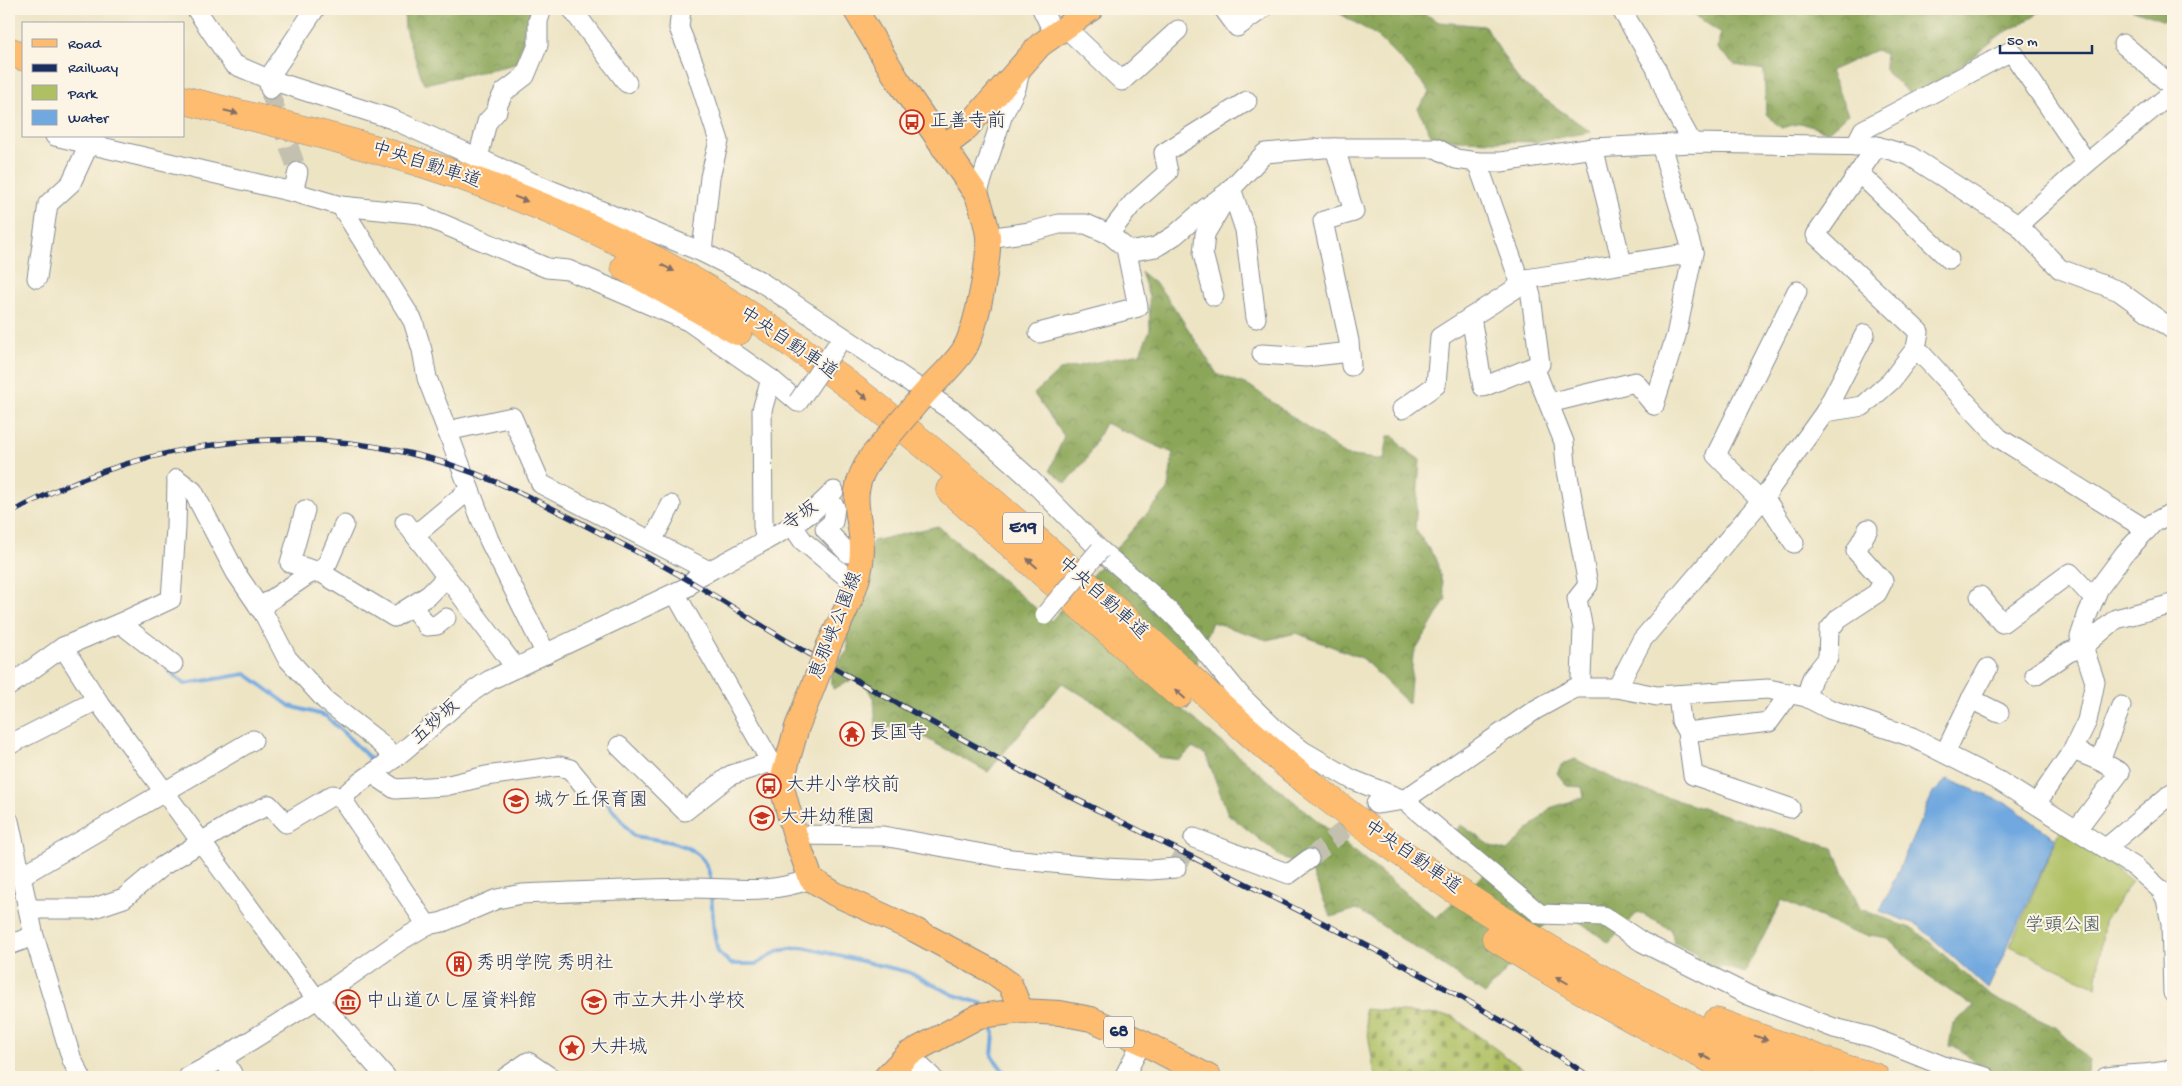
<svg xmlns="http://www.w3.org/2000/svg" width="2182" height="1086" font-family="'Gochi Hand','Klee One',sans-serif">
<defs>
<pattern id="forest-crowns" width="20" height="18" patternUnits="userSpaceOnUse" patternTransform="scale(1.25)"><rect width="20" height="18" fill="#8ba659"/><path d="M2 6a3 3 0 1 1 6 0M12 15a3 3 0 1 1 6 0" fill="none" stroke="#71884d"/></pattern>
<pattern id="cemetery-stones" width="16" height="16" patternUnits="userSpaceOnUse" patternTransform="scale(1.25)"><rect width="16" height="16" fill="#afc063"/><path d="M2 7V4a2 2 0 0 1 4 0v3zM10 15v-3a2 2 0 0 1 4 0v3z" fill="#8e9c55"/></pattern>
</defs>
<rect width="100%" height="100%" fill="#fcf5e5"/>
<filter id="ink" filterUnits="userSpaceOnUse"><feTurbulence type="fractalNoise" baseFrequency=".02" numOctaves="2"/><feDisplacementMap in="SourceGraphic" scale="10" xChannelSelector="R" yChannelSelector="G"/><feConvolveMatrix kernelMatrix="1 2 1 2 8 2 1 2 1" color-interpolation-filters="sRGB"/></filter>
<filter id="wash" filterUnits="userSpaceOnUse"><feTurbulence type="fractalNoise" baseFrequency=".0096" numOctaves="4" result="noise"/><feDisplacementMap in="SourceGraphic" scale="20" xChannelSelector="R" yChannelSelector="G"/><feGaussianBlur stdDeviation="1.12" result="paint"/><feColorMatrix in="noise" values="0 0 0 0 0 0 0 0 0 0 0 0 0 0 0 0 0 1.4 0 .05"/><feComposite in="paint" operator="in"/></filter>
<g filter="url(#wash)">
<rect width="100%" height="100%" fill="#ede4c4"/>
<path fill="#afc063" stroke="#657860" d="M2061,829l71,52 -28,41 -8,65 -86,-41z"/>
<g fill="url(#forest-crowns)" stroke="#536a5c">
<path d="M404,9h128l-16,55 -92,20 -19,-55z"/>
<path d="M1332,9h84l23,13 46,4 34,55 72,51 -56,10 -80,-2 -24,-5 -13,-27 12,-16 -16,-19 -38,-38z"/>
<path d="M1684,9h358l-7,7 -35,19 -44,35 -42,28 -30,-28 2,-15 -10,-5 -46,21 18,43 -21,18 -26,-9 -20,5 -15,-14 -2,-44 -29,-5 -17,-16 2,-17z"/>
<path d="M2131,9h42v15z"/>
<path d="M1141,272l17,14 16,21 43,67 33,12 95,69 39,5 4,-24h6l8,11 18,13 -5,69 21,30 10,40 -33,56 -4,49 -47,-46 -66,-25 -29,7 -55,-18 -33,85 257,211 53,-49 -36,-35 8,-9 32,22 14,4 43,-43 34,-11 -2,-10 -15,-1 -10,-13 4,-8 14,-6 51,26 207,63 27,61 56,21 74,66 67,32 33,33 -3,16c-31,0 -67,5 -97,-4 -16,-5 -23,-25 -41,-27l4,-23 21,-16 -48,-32 -38,-37 -36,-6 -70,-32 -37,73 -24,-7 -9,7 -16,-10 1,-10 -23,-10 -3,-14 -33,-17 -29,31 -50,-36 -45,55 -29,32 -128,-85 -26,8 -21,-49 -26,-9 -56,-45 -22,-59 -14,-7 -12,12 -22,-3 -56,-50 -40,-24 -74,89 -81,-44 -31,-1 -2,-27 -7,-13 -15,-7 -19,9 -3,-16 18,-23 -3,-26 28,-83 65,-15 113,95 117,-131 5,-37 -68,-30 -19,37 -20,23 -16,-13 14,-34 -30,-42 26,-24 80,-17 10,-23 -1,-34z"/>
</g>
<path fill="url(#cemetery-stones)" stroke="#657860" d="M1364,1009l88,7 81,61h-158z"/>
<path fill="#71a8df" stroke="#466c9e" d="M1947,779l61,25 48,35 -68,150 -70,-64 -38,-14 53,-118z"/>
<g fill="none" stroke-linecap="round" stroke-linejoin="round">
<g stroke="#71a8df" stroke-width="4">
<path d="M168,670l16,14 62,-10 44,32 36,10 51,49"/>
<path d="M597,790l37,46c33,6 74,5 77,48"/>
<path d="M711,894l3,38 4,20 13,12h25l22,-13 25,-4 105,25 46,23 29,9 1,3"/>
<path d="M990,1023l4,10 -2,23 16,21"/>
</g>
</g>
</g>
<g filter="url(#ink)">
<g fill="none" stroke-linecap="round" stroke-linejoin="round">
<g stroke="#c3c0b0" stroke-width="19" stroke-dasharray="19 9" stroke-linecap="butt">
<path d="M270,93l28,79"/>
<path d="M1309,859l57,-47"/>
<path d="M1176,868l18,-30"/>
</g>
<g stroke="#848a91" stroke-width="21">
<g id="minor">
<path d="M196,9l37,55 35,15 124,40 139,63 171,70 56,28 123,82 81,56 66,59 72,73 54,46 30,30 57,70 35,34 27,21 48,28 53,21 136,114 63,2 39,26 106,53 86,33 37,9 75,30 40,10"/>
<path d="M572,9l55,74"/>
<path d="M681,9l-2,19 16,39 24,74 -9,36 -8,75"/>
<path d="M1042,9l12,25"/>
<path d="M1224,9l13,18 25,-18"/>
<path d="M1621,9l35,59 13,33 23,42"/>
<path d="M1065,27l57,54 56,-51"/>
<path d="M2123,44l50,43"/>
<path d="M270,89l-2,-10 47,-70"/>
<path d="M55,136l238,56 48,14 78,8 128,54 21,2 120,51 83,58 27,23"/>
<path d="M1855,146l8,-16 148,-79 76,112"/>
<path d="M1335,148l19,64 -31,9 26,120 2,25"/>
<path d="M1593,148l29,115"/>
<path d="M478,158l9,-36 10,-11 1,-7 6,-12 21,-16 13,-31v-24l4,-12"/>
<path d="M1477,162l44,123"/>
<path d="M1859,173l90,86"/>
<path d="M1231,188l14,42 11,88"/>
<path d="M293,192l5,-20"/>
<path d="M977,195l25,-78 14,-29 4,-17"/>
<path d="M341,206l72,115 9,29 5,28 62,162 57,114"/>
<path d="M2018,225l69,-62 86,-71"/>
<path d="M1109,234l24,-31 35,-31 -4,-19 83,-52"/>
<path d="M988,238l42,-6 29,-8h27l23,10 17,14 8,3 22,-4 19,-12 31,-27 22,-16 37,-39 59,-5h112l20,11 21,3h24l92,-14 99,-5 185,3 33,10 108,69 42,44 59,22 54,39"/>
<path d="M37,278l11,-74 23,-21 18,-39"/>
<path d="M1214,296l-11,-42 2,-20 24,-41"/>
<path d="M1471,317l12,70 57,-23 -9,-68 -5,-17"/>
<path d="M1039,333l99,-26 -12,-59"/>
<path d="M1916,348l83,90 148,92"/>
<path d="M1262,354l44,3 44,-5"/>
<path d="M1534,367l30,75 2,23 22,120 -11,14 6,30 -2,48"/>
<path d="M1549,403l86,-21 19,23"/>
<path d="M1654,405l22,-69 17,-83 -32,-108"/>
<path d="M1402,409l34,-24 4,-48 81,-52 5,-6 167,-26"/>
<path d="M1825,412l40,-78"/>
<path d="M447,431l65,-14 29,67 168,87"/>
<path d="M177,479l16,12 43,82 28,41 23,44 38,42 54,42 16,16"/>
<path d="M1764,497l30,46"/>
<path d="M827,499l8,8 -2,15 -8,7 23,24"/>
<path d="M1761,501l-45,-46 81,-164"/>
<path d="M305,510l-15,53 30,9 74,45 35,-22 18,-18"/>
<path d="M405,522l111,146"/>
<path d="M792,525l11,16 52,43"/>
<path d="M415,535l54,-45"/>
<path d="M766,540l-3,-14 -1,-116 9,-31"/>
<path d="M652,541l19,-36"/>
<path d="M675,593l96,169 13,13"/>
<path d="M1980,596l22,27 68,-50 24,26"/>
<path d="M412,606l15,20 10,-1 9,-7"/>
<path d="M259,608l50,-34 11,-2 8,-10 16,-37"/>
<path d="M120,623l51,-24 5,-71 1,-49"/>
<path d="M63,647l34,53"/>
<path d="M2035,675l34,-23 14,-5 33,-28 57,-15"/>
<path d="M9,686l54,-39 57,-24 53,41"/>
<path d="M1617,688l25,-48 119,-139 64,-89 38,-6 28,-25 25,-33 3,-16 -103,-97 61,-89"/>
<path d="M1678,695l3,26 6,11 6,43 97,33"/>
<path d="M1806,697l6,-19 16,-20 1,-28 10,-12 38,-25 6,-12 -27,-30 12,-22"/>
<path d="M1971,699l28,14"/>
<path d="M1687,732l82,-10 21,-29"/>
<path d="M9,745l88,-45 215,293 74,84"/>
<path d="M619,746l66,65 46,-36 40,-13"/>
<path d="M2073,750l27,11 20,11 -43,57"/>
<path d="M1945,753l26,-54 17,-31"/>
<path d="M2100,761l21,-55"/>
<path d="M373,774l22,15 50,-3 41,-10 73,-10 11,3 20,24"/>
<path d="M342,799c10,-14 40,-31 55,-43 32,-25 58,-55 93,-76l197,-93 9,-9 94,-51 22,-15 22,-21"/>
<path d="M1376,804l28,-4 131,-90 40,-22h42l40,8 111,-7 38,8 23,12 83,28 87,44 136,86 26,23 5,9 5,24 2,70"/>
<path d="M2036,804l37,-54 14,-29 8,-39 -15,-45 8,-24 11,-25 26,-35 28,-30 20,-11"/>
<path d="M9,821l25,115 38,124 9,17"/>
<path d="M795,835l88,1 128,23 93,9 46,2 26,-2"/>
<path d="M1194,838l95,36 20,-15"/>
<path d="M2106,848l67,-56"/>
<path d="M21,876l232,-136"/>
<path d="M29,909h62l33,-11 37,-31 76,-47 32,-15 17,18 47,-28 9,4 85,126"/>
<path d="M9,945l25,-9"/>
<path d="M908,1054l24,23"/>
<path d="M223,1058l11,19"/>
<path d="M188,1077l35,-19 94,-59 83,-58 27,-16 16,-3 54,-23 25,-5c56,-2 112,-5 168,-6 47,0 75,7 121,-9"/>
<path d="M506,1077l22,-15 22,15"/>
<path d="M1124,1077l18,-35"/>
<path d="M2106,1077c22,-4 46,-1 67,-8"/>
</g>
</g>
<g stroke="#848a91" stroke-width="26">
<g id="major">
<path d="M855,9l42,70 80,116c5,14 9,26 11,41 2,23 -12,96 -25,115 -12,18 -30,32 -44,49"/>
<path d="M943,147l20,-15 77,-87 51,-36"/>
<path d="M829,645c12,-26 28,-54 32,-82 6,-44 -20,-63 11,-107"/>
<path d="M820,669l-23,58 -16,57 14,51 16,44 24,15 80,36 78,42 17,12 11,27"/>
<path d="M886,1077l22,-23 71,-38 42,-5 39,2 31,6 51,23 67,35"/>
</g>
</g>
<g stroke="#848a91" stroke-width="29">
<g id="highway">
<path d="M9,51l15,6"/>
<path d="M184,100c71,18 143,34 214,56 128,38 253,94 365,168 136,91 257,201 379,310 57,52 112,105 172,153 148,118 313,214 485,290"/>
<path d="M625,267l113,64"/>
<path d="M950,490l229,204"/>
<path d="M1496,938c82,52 165,99 253,139"/>
<path d="M1716,1022l130,47 29,8"/>
</g>
</g>
<use href="#minor" stroke="#fff" stroke-width="19"/>
<use href="#major" stroke="#fdbc70" stroke-width="24"/>
<use href="#highway" stroke="#fdbc70" stroke-width="28"/>
<g stroke="#1b2f5e" stroke-width="5.5">
<path id="rail" d="M9,514c121,-68 263,-92 399,-61 63,14 114,40 171,69 36,19 74,37 109,58 38,22 74,47 113,69 76,44 154,86 231,128 44,23 89,44 134,67 144,72 290,142 424,233"/>
</g>
<use href="#rail" stroke="#fcf5e5" stroke-width="4" stroke-dasharray="11" stroke-linecap="butt"/>
<g stroke="#848a91" stroke-width="21" stroke-linecap="butt">
<g id="minor-bridge">
<path d="M798,402l40,-58"/>
<path d="M1045,615l55,-65"/>
</g>
</g>
<g stroke="#848a91" stroke-width="26" stroke-linecap="butt">
<g id="major-bridge">
<path d="M872,456l47,-56"/>
<path d="M820,669l9,-24"/>
</g>
</g>
<use href="#minor-bridge" stroke="#fff" stroke-width="19"/>
<use href="#major-bridge" stroke="#fdbc70" stroke-width="24"/>
</g>
<defs><path id="oneway-solid" d="M-6-.8H1V-3.2L6.5 0L1 3.2V.8H-6Z" transform="scale(1.25)"/></defs>
<g fill="#816e66">
<use href="#oneway-solid" transform="translate(231 112) rotate(14)"/>
<use href="#oneway-solid" transform="translate(521 199) rotate(21)"/>
<use href="#oneway-solid" transform="translate(668 268) rotate(27)"/>
<use href="#oneway-solid" transform="translate(862 395) rotate(37)"/>
<use href="#oneway-solid" transform="translate(1032 563) rotate(-138)"/>
<use href="#oneway-solid" transform="translate(1180 694) rotate(-138)"/>
<use href="#oneway-solid" transform="translate(1562 980) rotate(-150)"/>
<use href="#oneway-solid" transform="translate(1761 1038) rotate(20)"/>
<use href="#oneway-solid" transform="translate(1705 1057) rotate(-155)"/>
</g>
</g>
<defs>
<g id="bus-ring" transform="scale(1.25)"><circle r="9.5" fill="#fcf5e5" stroke="#c8321e" stroke-width="1.5"/><path d="M-5-6H5V4H4V6H2V4H-2V6H-4V4H-5ZM-3.5-4V0h7V-4ZM-3.5 1.2v1.5H-2V1.2ZM2 1.2v1.5H3.5V1.2Z" fill="#c8321e"/></g>
<g id="temple-ring" transform="scale(1.25)"><circle r="9.5" fill="#fcf5e5" stroke="#c8321e" stroke-width="1.5"/><path d="M0-6L5-2H3V0L6.5 2.5H4V6H1.5V3h-3V6H-4V2.5H-6.5L-3 0V-2H-5Z" fill="#c8321e"/></g>
<g id="school-ring" transform="scale(1.25)"><circle r="9.5" fill="#fcf5e5" stroke="#c8321e" stroke-width="1.5"/><path d="M0-5L7-2L0 1L-7-2ZM-4 1L0 2.5L4 1V4Q0 6-4 4Z" fill="#c8321e"/></g>
<g id="building-ring" transform="scale(1.25)"><circle r="9.5" fill="#fcf5e5" stroke="#c8321e" stroke-width="1.5"/><path d="M-4-6H4V6H1V3H-1V6H-4ZM-2.5-4.3h1.7v1.8h-1.7ZM.8-4.3h1.7v1.8H.8ZM-2.5-1h1.7V.8h-1.7ZM.8-1h1.7V.8H.8Z" fill="#c8321e"/></g>
<g id="museum-ring" transform="scale(1.25)"><circle r="9.5" fill="#fcf5e5" stroke="#c8321e" stroke-width="1.5"/><path d="M0-6L6-3V-2H-6V-3ZM-5-1h2V3h-2ZM-1-1h2V3h-2ZM3-1h2V3H3ZM-6 4H6V6H-6Z" fill="#c8321e"/></g>
<g id="sight-ring" transform="scale(1.25)"><circle r="9.5" fill="#fcf5e5" stroke="#c8321e" stroke-width="1.5"/><path d="M0-6L1.8-2.2L6-1.7L2.9 1.2L3.7 5.4L0 3.3L-3.7 5.4L-2.9 1.2L-6-1.7L-1.8-2.2Z" fill="#c8321e"/></g>
</defs>
<g fill-rule="evenodd">
<use href="#bus-ring" x="912" y="122"/>
<use href="#temple-ring" x="852" y="734"/>
<use href="#bus-ring" x="769" y="786"/>
<use href="#school-ring" x="516" y="801"/>
<use href="#school-ring" x="762" y="818"/>
<use href="#building-ring" x="459" y="964"/>
<use href="#museum-ring" x="348" y="1002"/>
<use href="#school-ring" x="594" y="1002"/>
<use href="#sight-ring" x="572" y="1048"/>
</g>
<g text-anchor="middle" dominant-baseline="central" stroke-width="4" stroke-linejoin="round" paint-order="stroke">
<g fill="#fcf5e5" stroke="#5e6a86" stroke-width="1">
<rect x="1003" y="512.5" width="40" height="31" rx="4"/>
<rect x="1104" y="1016.5" width="30" height="31" rx="4"/>
</g>
<g font-size="18" font-weight="bold" fill="#1b2f5e">
<text x="1023" y="528">E19</text>
<text x="1119" y="1032">68</text>
</g>
<g font-size="19" fill="#1b2f5e" stroke="#fcf5e5" text-anchor="start">
<text x="930" y="122">正善寺前</text>
<text x="870" y="734">長国寺</text>
<text x="786" y="786">大井小学校前</text>
<text x="534" y="801">城ケ丘保育園</text>
<text x="780" y="818">大井幼稚園</text>
<text x="476" y="964">秀明学院 秀明社</text>
<text x="366" y="1002">中山道ひし屋資料館</text>
<text x="612" y="1002">市立大井小学校</text>
<text x="590" y="1048">大井城</text>
</g>
<g font-size="19" fill="#1b2f5e" stroke="#fcf5e5">
<text transform="translate(426 166) rotate(18)">中央自動車道</text>
<text transform="translate(788 344) rotate(34)">中央自動車道</text>
<text transform="translate(801 517) rotate(-35)">寺坂</text>
<text transform="translate(1102 599) rotate(42)">中央自動車道</text>
<text transform="translate(837 626) rotate(-69)">恵那峡公園線</text>
<text transform="translate(436 723) rotate(-42)">五妙坂</text>
<text transform="translate(1412 858) rotate(35)">中央自動車道</text>
</g>
<g font-size="19" fill="#475a60" stroke="#fcf5e5">
<text x="2063" y="926">学頭公園</text>
</g>
</g>
<rect width="2182" height="1086" fill="none" stroke="#fcf5e5" stroke-width="30"/>
<rect x="22" y="22" width="162" height="115" fill="#fcf5e5" stroke="#a2a6af"/>
<rect x="32" y="39" width="25" height="8" fill="#fdbc70" stroke="#a2a6af"/>
<text x="68" y="48" font-size="15" fill="#1b2f5e">Road</text>
<rect x="32" y="64" width="25" height="8" fill="#1b2f5e" stroke="#a2a6af"/>
<text x="68" y="72" font-size="15" fill="#1b2f5e">Railway</text>
<rect x="32" y="85" width="25" height="15" fill="#afc063" stroke="#a2a6af"/>
<text x="68" y="98" font-size="15" fill="#1b2f5e">Park</text>
<rect x="32" y="110" width="25" height="15" fill="#71a8df" stroke="#a2a6af"/>
<text x="68" y="122" font-size="15" fill="#1b2f5e">Water</text>
<path d="M2000 45v8h92v-8" fill="none" stroke="#1b2f5e" stroke-width="2.5"/>
<text x="2007" y="45" font-size="15" fill="#1b2f5e" stroke="#fcf5e5" stroke-width="4" paint-order="stroke">50 m</text>
</svg>
